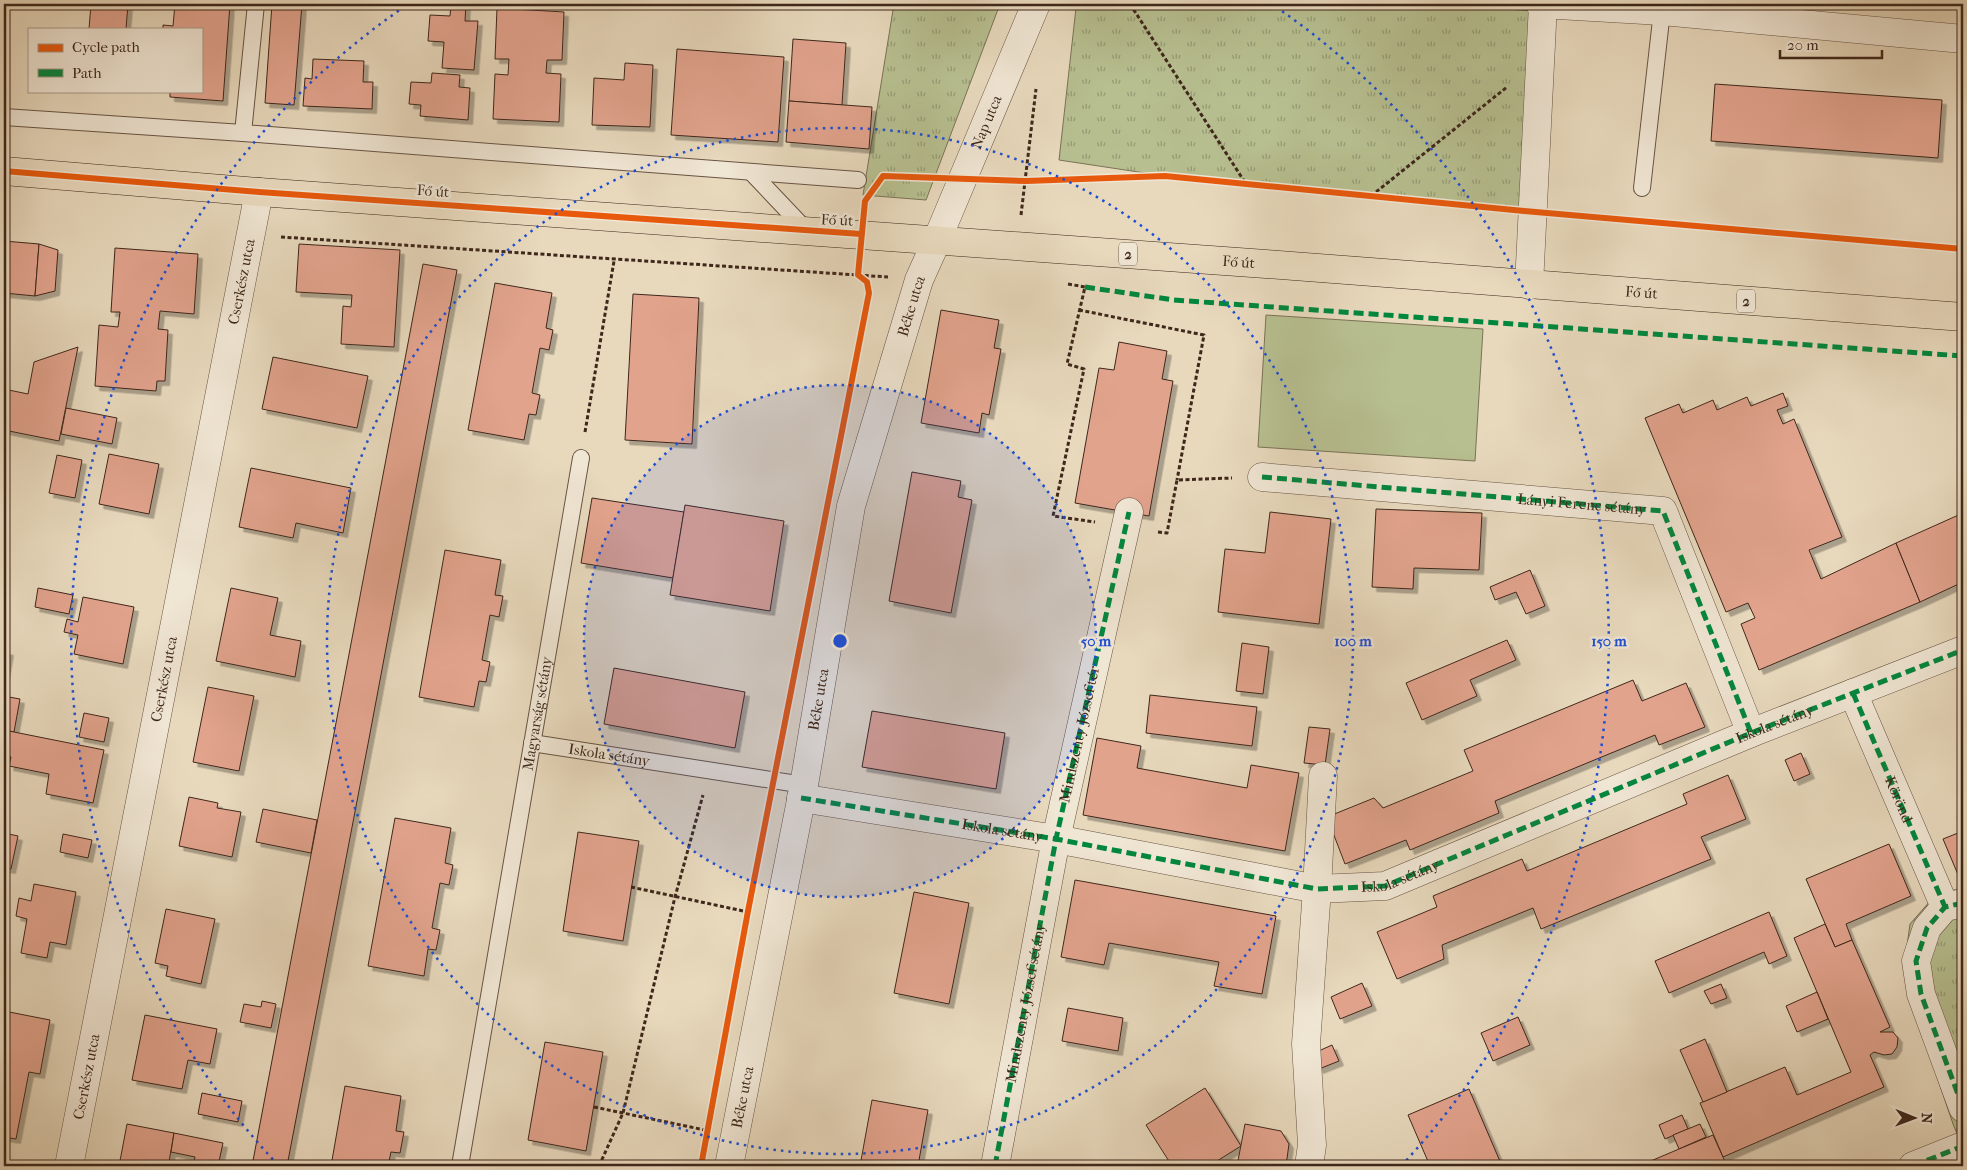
<svg xmlns="http://www.w3.org/2000/svg" width="1967" height="1170" font-family="'IM FELL French Canon',serif">
<defs>
<pattern id="grass-tufts" width="24" height="20" patternUnits="userSpaceOnUse" patternTransform="scale(1.25)"><rect width="24" height="20" fill="#b7bf90"/><path d="M3 7l-1-3M5 7V3M7 7l1-3M15 17l-1-3M17 17v-4M19 17l1-3" fill="none" stroke="#969b75"/></pattern>
<filter id="shadow"><feDropShadow dx="4.5" dy="4.5" stdDeviation="0" flood-color="#0004"/></filter>
</defs>
<rect width="100%" height="100%" fill="#e8d9bd"/>
<filter id="stains"><feTurbulence type="fractalNoise" baseFrequency=".004" numOctaves="4"/><feColorMatrix values="0 0 0 0 .2 0 0 0 0 .09 0 0 0 0 .02 0 0 0 .5 -.17"/></filter>
<radialGradient id="worn" r=".72"><stop offset=".6" stop-color="#630" stop-opacity="0"/><stop offset="1" stop-color="#630" stop-opacity=".3"/></radialGradient>
<g fill="url(#grass-tufts)" stroke="#7a7356">
<path d="M894,4h106l-74,196 -63,-5z"/>
<path d="M1081,4h361l91,7 -9,200 -359,-35 -106,-16 17,-152z"/>
<path d="M1963,889v259l-10,-24 -44,-130 -5,-26 6,-44 28,-32z"/>
</g>
<path fill="#b7bf90" stroke="#7a7356" d="M1266,315l217,14 -8,132 -217,-14z"/>
<g fill="#e2a38d" stroke="#3e271b" filter="url(#shadow)">
<path d="M91,4h37l-2,25h-37z"/>
<path d="M175,4h55l-7,97 -53,-4v-6h31v-62h-38v-4l10,1z"/>
<path d="M272,4h30l-8,101 -29,-2z"/>
<path d="M451,4h15l-1,17h13l-4,49 -32,-2 2,-26 -16,-1 2,-26 20,1z"/>
<path d="M497,8l67,4 -2,48h-15l-1,13 15,1 -2,48 -66,-3 2,-45 13,1 1,-16h-14z"/>
<path d="M793,39l53,4 -4,62 -53,-4z"/>
<path d="M677,49l107,8 -6,85 -107,-7z"/>
<path d="M313,59l51,2 -1,21h10l-1,27 -69,-3 2,-28 7,1z"/>
<path d="M625,63l28,2 -3,62 -58,-2 2,-47 30,2z"/>
<path d="M432,73l28,2 -1,12 11,1 -2,32 -48,-4 1,-11 -12,-1 2,-22 20,1z"/>
<path d="M1715,84l227,16 -4,58 -227,-17z"/>
<path d="M789,101l83,6 -3,42 -83,-7z"/>
<path d="M4,241l35,3 -4,52 -31,-3z"/>
<path d="M39,244l19,6 -3,41 -20,5z"/>
<path d="M299,244l101,6 -6,97 -53,-3 2,-38 8,1 1,-12 -56,-3z"/>
<path d="M115,248l83,6 -4,60 -34,-3 -2,18 10,1 -3,51h-8l-1,10 -61,-5 4,-61 19,2 2,-15h-9z"/>
<path d="M423,264l34,6 -89,474 -81,422h-35z"/>
<path d="M495,283l57,10 -6,35 7,2 -4,20 -9,-2 -8,45 8,2 -4,20 -7,-1 -5,26 -56,-10z"/>
<path d="M633,294l66,4 -7,146 -67,-4z"/>
<path d="M941,310l58,10 -5,28 7,1 -12,66 -7,-2 -3,20 -58,-10z"/>
<path d="M1119,342l48,9 -5,28 11,2 -24,135 -74,-13 24,-135 15,2z"/>
<path d="M78,347l-19,94 -55,-11v-41l24,5 6,-32z"/>
<path d="M273,357l95,19 -11,52 -95,-19z"/>
<path d="M1783,393l5,13 -11,4 6,14 11,-5 48,118 -33,13 12,29 75,-36 24,59 -161,68 -18,-46 14,-6 -7,-15 -22,9 -81,-194 34,-14 4,9 30,-13 4,10 30,-13 4,9z"/>
<path d="M66,408l51,10 -5,26 -51,-10z"/>
<path d="M109,454l50,10 -10,50 -50,-10z"/>
<path d="M57,455l25,5 -7,38 -26,-5z"/>
<path d="M251,468l100,20 -8,45 -47,-10 -3,15 -54,-11z"/>
<path d="M912,472l49,9 -3,16 14,3 -21,113 -62,-12z"/>
<path d="M592,498l92,14 -11,66 -92,-15z"/>
<path d="M685,505l99,16 -14,90 -100,-16z"/>
<path d="M1376,509l106,4 -3,57 -65,-2 -1,21 -41,-2z"/>
<path d="M1270,512l61,7 -12,105 -101,-12 7,-63 40,4z"/>
<path d="M1963,513v69l-43,20 -24,-59z"/>
<path d="M445,550l56,10 -6,35 8,1 -4,21 -9,-2 -8,45 8,2 -4,20 -7,-1 -5,26 -55,-10z"/>
<path d="M1530,570l15,36 -19,8 -10,-22 -21,8 -5,-13z"/>
<path d="M38,588l35,7 -4,19 -34,-7z"/>
<path d="M231,588l47,10 -8,37 31,6 -6,36 -79,-16z"/>
<path d="M83,597l51,10 -11,57 -49,-10 4,-19 -14,-3 3,-13 11,3z"/>
<path d="M1507,640l9,20 -46,20 7,16 -55,24 -16,-37z"/>
<path d="M1242,643l27,4 -6,47 -27,-3z"/>
<path d="M4,650l5,1 -5,28z"/>
<path d="M614,668l131,24 -10,56 -131,-24z"/>
<path d="M1633,680l9,21 44,-18 19,44 -46,18 -4,-10 -160,66 4,12 -89,37 -4,-10 -61,24 -18,-47 47,-19 9,10 90,-37 -9,-21z"/>
<path d="M208,687l46,9 -15,75 -46,-9z"/>
<path d="M1150,695l107,12 -5,39 -106,-13z"/>
<path d="M9,697l11,2 -6,33 -10,-2z"/>
<path d="M872,711l133,22 -9,56 -134,-22z"/>
<path d="M84,713l25,5 -5,24 -25,-5z"/>
<path d="M1309,727l21,2 -5,36 -21,-2z"/>
<path d="M9,731l95,19 -11,53 -47,-9 3,-20 -40,-8 2,-9 -7,-2z"/>
<path d="M1097,738l44,8 -4,22 110,20 4,-23 48,8 -14,78 -202,-36z"/>
<path d="M1801,753l9,21 -16,7 -9,-21z"/>
<path d="M1728,775l18,44 -45,18 10,22 -170,70 -8,-21 -91,37 2,14 -47,20 -20,-47 60,-25 -4,-11 89,-37 5,12 160,-67 -4,-10z"/>
<path d="M189,797l29,6 -1,5 24,4 -9,45 -53,-11z"/>
<path d="M263,809l54,11 -6,33 -55,-11z"/>
<path d="M1963,814v17l-6,-14z"/>
<path d="M395,818l56,10 -6,35 8,2 -4,20 -9,-2 -8,45 8,2 -4,20 -8,-1 -4,27 -56,-10z"/>
<path d="M1963,831v44l-4,2 -16,-38z"/>
<path d="M578,832l61,9 -16,100 -60,-10z"/>
<path d="M4,833l14,3 -7,33 -7,-1z"/>
<path d="M63,834l29,6 -4,18 -28,-6z"/>
<path d="M1889,844l22,52 -65,28 6,16 -17,7 -29,-68z"/>
<path d="M1075,880l201,36 -14,78 -48,-8 5,-24 -110,-19 -5,22 -43,-8z"/>
<path d="M34,884l42,8 -10,53 -16,-3 -3,16 -26,-5 6,-34 -11,-3 3,-18 12,3z"/>
<path d="M914,892l55,11 -20,101 -55,-11z"/>
<path d="M166,909l49,10 -14,65 -35,-8 2,-10 -13,-3z"/>
<path d="M1769,912l18,44 -18,8 -5,-12 -95,41 -14,-32z"/>
<path d="M1825,924l10,23 17,-7 38,87 -10,5h13l5,6 -1,9 -5,7 -8,1 -10,-3 -4,3 14,32 -161,70 -23,-54 85,-36 12,28 54,-23 -57,-134z"/>
<path d="M1362,983l10,23 -32,13 -9,-22z"/>
<path d="M1721,984l6,14 -16,6 -7,-13z"/>
<path d="M1817,992l11,27 -31,13 -11,-26z"/>
<path d="M262,1001l14,3 -5,24 -31,-6 4,-18 17,3z"/>
<path d="M1068,1008l55,10 -5,33 -56,-10z"/>
<path d="M4,1011l46,9 -10,54 -11,-2 -13,67 -12,-2z"/>
<path d="M145,1015l72,14 -7,35 -22,-4 -6,29 -50,-9z"/>
<path d="M1518,1017l12,28 -37,16 -12,-28z"/>
<path d="M1705,1039l22,53 -24,10 -23,-52z"/>
<path d="M545,1042l58,10 -17,99 -58,-11z"/>
<path d="M1332,1045l7,16 -20,8 -7,-15z"/>
<path d="M345,1086l56,10 -5,35 8,1 -4,21 -9,-1 -3,14h-57z"/>
<path d="M1205,1088l36,58 -32,20h-37l-26,-41z"/>
<path d="M1469,1089l33,77h-72l-22,-51z"/>
<path d="M202,1093l40,8 -4,21 -40,-8z"/>
<path d="M872,1100l56,10 -10,56h-58z"/>
<path d="M1682,1115l6,14 -23,10 -6,-14z"/>
<path d="M127,1124l47,9 -5,29 9,2 -1,2h-58z"/>
<path d="M1245,1124l36,7 8,13 -3,22h-49z"/>
<path d="M1700,1124l6,13 -27,12 -6,-14z"/>
<path d="M174,1133l49,10 -5,23h-25l2,-9 -24,-5z"/>
<path d="M1713,1135l14,31h-88l40,-17z"/>
</g>
<g fill="none" stroke-linecap="round" stroke-linejoin="round">
<g stroke="#685444" stroke-width="18">
<g id="lane">
<path d="M4,117l239,16 615,47"/>
<path d="M243,133l13,-129"/>
<path d="M752,173l55,58"/>
<path d="M1642,188l20,-177"/>
<path id="s1" d="M532,743l272,42"/>
<path id="s2" d="M460,1166l121,-708"/>
</g>
</g>
<g stroke="#685444" stroke-width="29">
<g id="street">
<path d="M1540,4l122,7 301,28"/>
<path d="M1529,285l14,-281"/>
<path d="M1262,477l401,34 88,222"/>
<path id="s3" d="M1853,693l92,214"/>
<path id="s4" d="M801,798l255,41 261,50 68,-3 366,-153 212,-83"/>
<path d="M1963,903l-18,4 -18,21 -11,33 5,33 42,114"/>
<path id="s5" d="M69,1166l190,-974"/>
<path id="s6" d="M729,1166l75,-381 47,-279 68,-226 18,-40 99,-236"/>
<path id="s7" d="M995,1166l61,-327 73,-327"/>
<path d="M1309,1166l3,-21 -6,-101 11,-155 6,-113"/>
<path d="M1913,1166l50,-20"/>
</g>
</g>
<g stroke="#3e271b" stroke-width="29">
<g id="primary">
<path id="s8" d="M4,171l255,21 1007,72 697,53"/>
</g>
</g>
<g stroke="#3e271b" stroke-width="3" stroke-dasharray="4 2.5" stroke-linecap="butt">
<path d="M1130,4l116,180"/>
<path d="M1371,196l136,-109"/>
<path d="M1021,215l15,-126"/>
<path d="M281,237l607,40"/>
<path d="M1068,284l17,3 -18,77 17,5 -31,147 42,6"/>
<path d="M1079,310l125,25 -27,145"/>
<path d="M585,432l29,-171"/>
<path d="M1158,532l9,1 10,-53 55,-2"/>
<path d="M631,887l117,25"/>
<path d="M594,1107l111,23"/>
<path d="M599,1166l24,-53 52,-216 28,-102"/>
</g>
<use href="#lane" stroke="#f0e6d4" stroke-width="16"/>
<use href="#street" stroke="#f0e6d4" stroke-width="28"/>
<use href="#primary" stroke="#e8d9bd" stroke-width="28"/>
<g stroke="#00873e" stroke-width="5" stroke-dasharray="10 5" stroke-linecap="butt">
<path d="M1085,287l89,13 789,56"/>
<path id="s9" d="M1262,477l401,34 88,222"/>
<path d="M1853,693l92,214"/>
<path d="M801,798l255,41 261,50 68,-3 366,-153 212,-83"/>
<path d="M1963,903l-18,4 -18,21 -11,33 5,33 42,114"/>
<path d="M995,1166l61,-327 73,-327"/>
<path d="M1913,1166l50,-20"/>
</g>
<g stroke="#f0e6d4" stroke-width="9">
<g id="cycleway">
<path d="M4,171l255,21 602,42"/>
<path d="M701,1166l47,-255 121,-618 -2,-11 -9,-7 7,-74 18,-25 143,5 139,-5 359,35 439,38"/>
</g>
</g>
<use href="#cycleway" stroke="#e8590c" stroke-width="6"/>
</g>
<circle cx="840" cy="641" r="256" fill="#1d4ed8" fill-opacity=".12"/>
<g fill="none" stroke="#1d4ed8" stroke-width="2.5" stroke-dasharray="2.5 5">
<circle cx="840" cy="641" r="256"/>
<circle cx="840" cy="641" r="513"/>
<path d="M278 1165A769 769 0 0 1 404 7M1276 7A769 769 0 0 1 1402 1165"/>
</g>
<g text-anchor="middle" dominant-baseline="central" stroke-width="5" stroke-linejoin="round" paint-order="stroke">
<g fill="#f0e6d4" stroke="#736052" stroke-width="1">
<rect x="1119" y="242.5" width="18" height="23" rx="4"/>
<rect x="1737" y="289.5" width="18" height="23" rx="4"/>
</g>
<g font-size="14" font-weight="bold" fill="#3e271b">
<text x="1128" y="254">2</text>
<text x="1746" y="301">2</text>
</g>
<g font-size="15" fill="#3e271b" stroke="#f0e6d4">
<text stroke="none"><textPath href="#s6" startOffset="1079">Nap utca</textPath></text>
<text transform="translate(433 191) rotate(4)">Fő út</text>
<text transform="translate(837 220) rotate(3)">Fő út</text>
<text stroke="none"><textPath href="#s8" startOffset="1238">Fő út</textPath></text>
<text stroke="none"><textPath href="#s5" startOffset="901">Cserkész utca</textPath></text>
<text stroke="none"><textPath href="#s8" startOffset="1642">Fő út</textPath></text>
<text stroke="none"><textPath href="#s6" startOffset="880">Béke utca</textPath></text>
<text stroke="none"><textPath href="#s9" startOffset="321">Lányi Ferenc sétány</textPath></text>
<text stroke="none"><textPath href="#s5" startOffset="496">Cserkész utca</textPath></text>
<text stroke="none"><textPath href="#s6" startOffset="475">Béke utca</textPath></text>
<text stroke="none"><textPath href="#s2" startOffset="459">Magyarság sétány</textPath></text>
<text stroke="none"><textPath href="#s4" startOffset="1014">Iskola sétány</textPath></text>
<text stroke="none"><textPath href="#s7" startOffset="440">Mindszenty József tér</textPath></text>
<text stroke="none"><textPath href="#s1" startOffset="78">Iskola sétány</textPath></text>
<text stroke="none"><textPath href="#s3" startOffset="116">Körönd</textPath></text>
<text stroke="none"><textPath href="#s4" startOffset="204">Iskola sétány</textPath></text>
<text stroke="none"><textPath href="#s4" startOffset="609">Iskola sétány</textPath></text>
<text stroke="none"><textPath href="#s7" startOffset="166">Mindszenty József sétány</textPath></text>
<text stroke="none"><textPath href="#s5" startOffset="91">Cserkész utca</textPath></text>
<text stroke="none"><textPath href="#s6" startOffset="70">Béke utca</textPath></text>
</g>
</g>
<circle cx="840" cy="641" r="8" fill="#1d4ed8" stroke="#f0e6d4" stroke-width="2.5"/>
<g font-size="15" text-anchor="middle" font-weight="bold" fill="#1d4ed8" stroke="#f0e6d4" stroke-width="5" stroke-linejoin="round" paint-order="stroke">
<text x="1096" y="646">50 m</text>
<text x="1353" y="646">100 m</text>
<text x="1609" y="646">150 m</text>
</g>
<rect width="1967" height="1170" fill="none" stroke="#e8d9bd" stroke-width="20"/>
<rect x="5" y="5" width="1957" height="1160" fill="none" stroke="#3e271b" stroke-width="2.5"/>
<rect x="10" y="10" width="1947" height="1150" fill="none" stroke="#3e271b"/>
<rect x="28" y="28" width="175" height="65" fill="#f0e6d4" stroke="#a99a8a"/>
<rect x="38" y="44" width="25" height="8" fill="#e8590c" stroke="#a99a8a"/>
<text x="72" y="52" font-size="15" fill="#3e271b">Cycle path</text>
<rect x="38" y="69" width="25" height="8" fill="#00873e" stroke="#a99a8a"/>
<text x="72" y="78" font-size="15" fill="#3e271b">Path</text>
<g transform="translate(1914 1118) rotate(91)" stroke="#f0e6d4" stroke-width="4" paint-order="stroke">
<path d="M0-4L9 19L0 12L-9 19Z" fill="#3e271b"/>
<text y="-8" font-size="14" font-weight="bold" text-anchor="middle" fill="#3e271b">N</text>
</g>
<path d="M1780 50v8h102v-8" fill="none" stroke="#3e271b" stroke-width="2.5"/>
<text x="1787" y="50" font-size="15" fill="#3e271b" stroke="#f0e6d4" stroke-width="4" paint-order="stroke">20 m</text>
<rect width="100%" height="100%" filter="url(#stains)"/>
<rect width="100%" height="100%" fill="url(#worn)"/>
</svg>
